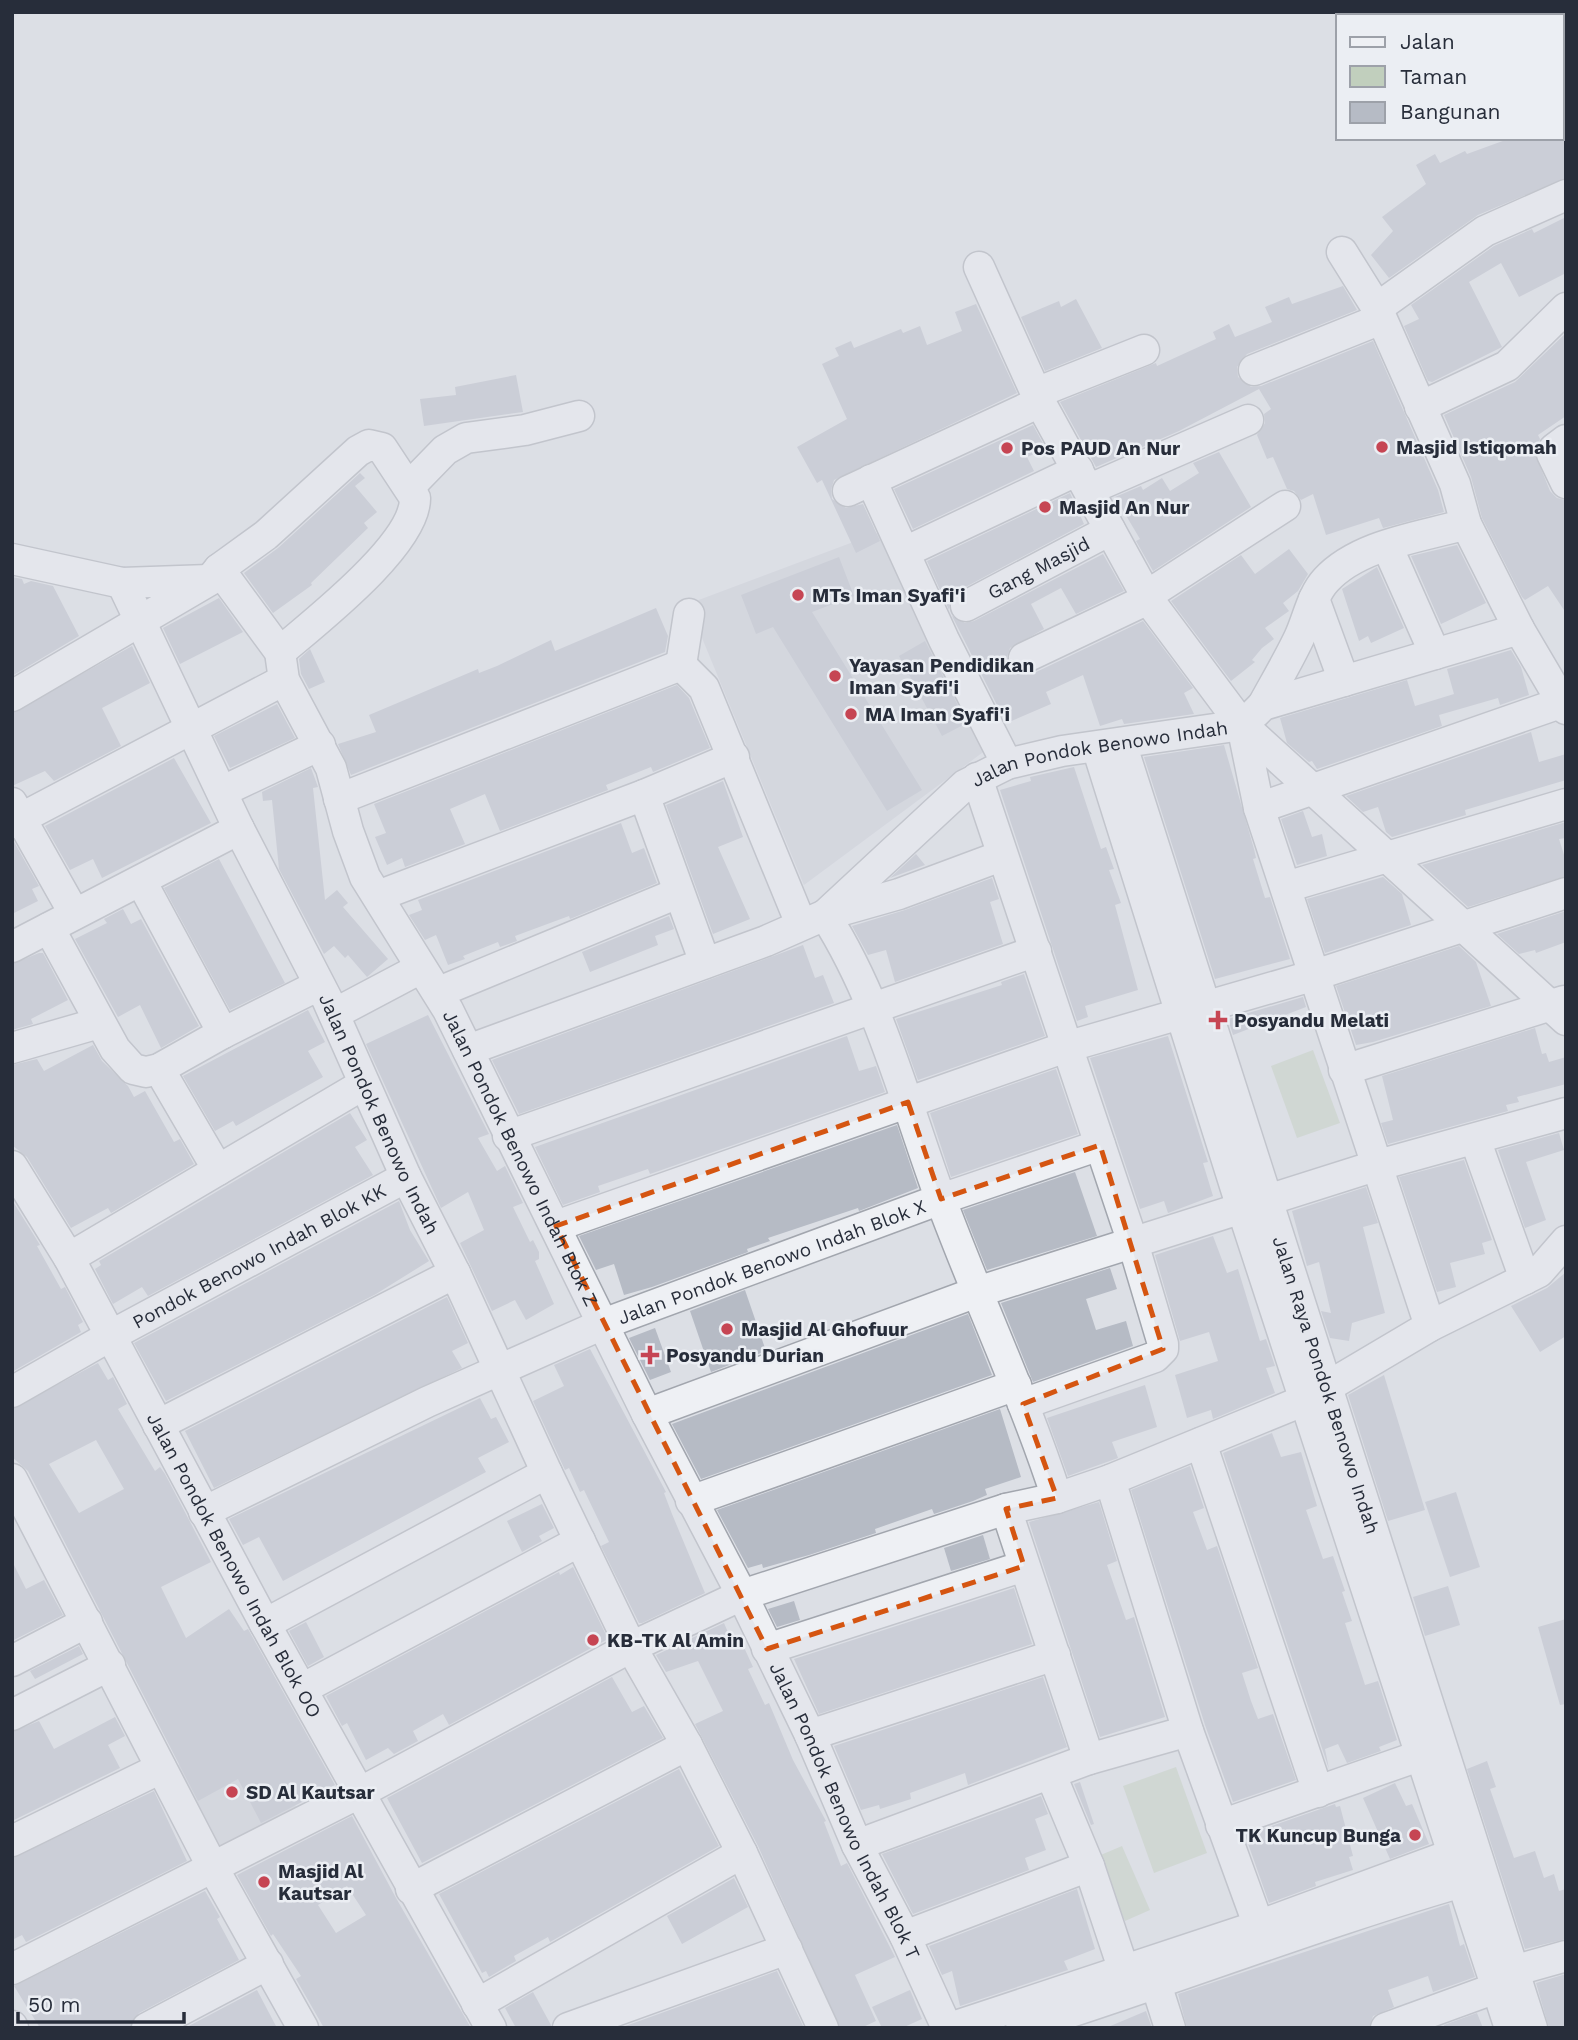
<svg xmlns="http://www.w3.org/2000/svg" width="1578" height="2040" font-family="'Work Sans',sans-serif">
<rect width="100%" height="100%" fill="#dcdfe5"/>
<g fill="#caced6">
<path d="M880,532l110,215 -186,138 -116,-281z"/>
<path d="M252,1727l47,85 -88,45 -45,-86z"/>
</g>
<g fill="#c1cfbd">
<path d="M1313,1050l27,73 -43,15 -26,-72z"/>
<path d="M1176,1767l31,86 -53,20 -31,-87z"/>
<path d="M1122,1846l28,64 -25,11 -29,-64z"/>
</g>
<g fill="none" stroke-linecap="round" stroke-linejoin="round">
<path stroke="#98abc4" stroke-width="40" d="M1562,68l4,-2"/>
</g>
<g fill="#b6bbc5" fill-rule="evenodd">
<path d="M1511,138h55v40l-88,37 -89,63 -18,-23 22,-24 -11,-14 44,-33 -10,-19 19,-11 5,9 25,-12 2,3z"/>
<path d="M1566,217v56l-47,24 -18,-34 -32,19 33,65 -70,35 -4,-1 -24,-55 15,-7 -8,-14 83,-59 38,-17 2,4z"/>
<path d="M1343,286l14,24 -110,44 -10,13 1,10 13,10 10,-1 112,-45 65,149 6,22 -61,16 -4,-10 -53,17 -13,-41 -12,6 -7,-9 -7,-2 -14,-32 -6,2 -10,-24 8,-12 -1,-9 7,-5 -12,-20 -80,42 -83,36 -36,-65 96,-39 1,3 59,-27 -3,-7 16,-8 6,13 37,-15 -7,-15 24,-10 3,7z"/>
<path d="M1076,299l26,49 -57,23 -24,-54 38,-16 2,6z"/>
<path d="M976,304l41,89 -183,87 -3,10 1,9 14,9 17,-4 17,37 -24,12 -34,-73 -5,3 -20,-36 50,-28 -25,-55 17,-8 -4,-8 16,-7 3,7 47,-19 2,4 17,-7 7,19 35,-14 -7,-19z"/>
<path d="M1566,333v83l-28,19 2,4 -5,15 15,37 7,7 9,2v113l-18,-27 -23,14 -3,-3 -40,-79 -11,-41 -27,-62 71,-33z"/>
<path d="M516,375l7,37 -99,14 -4,-27 36,-4 -1,-8z"/>
<path d="M1033,425l13,24 -19,8 7,14 -121,58 -19,-40z"/>
<path d="M1219,452l32,55 -98,64 -17,-30 4,-2 -25,-42 26,-11 2,4 19,-12 8,13 29,-18 -6,-10z"/>
<path d="M360,473l5,5 -10,8 22,26 -13,11 4,5 -57,55 1,2 -39,28 -29,-40 34,-25z"/>
<path d="M1070,493l14,31 -126,67 -7,6 -2,13 -22,-49z"/>
<path d="M1457,545l29,58 -45,21 -30,-68z"/>
<path d="M1289,549l19,25 -10,17 -15,12 6,8 -24,17 9,11 -12,9 -10,12 3,2 -24,19 -60,-80 70,-46 14,19z"/>
<path d="M1103,554l21,37 -48,23 -15,-26 -30,16 13,25 -34,19 -3,9 2,9 13,9 10,-1 111,-53 50,67 -9,5 10,21 -70,10 -2,-5 -22,7 -17,-51 -37,17 5,12 -42,18 -6,-15 -4,2 -47,-93 13,7 9,-2z"/>
<path d="M839,557l15,39 -42,16 110,178 -35,21 -114,-184 -17,7 -15,-39z"/>
<path d="M1377,567l27,61 -33,15 -3,-7 -9,5 -17,-52z"/>
<path d="M12,577l10,2 2,5 7,-3 22,5 26,50 -67,40z"/>
<path d="M219,598l24,34 -63,32 -17,-36z"/>
<path d="M656,608l12,28 -3,16 -314,123 -13,-31 38,-12 -7,-17 109,-46 1,4 18,-7 54,-26 4,11z"/>
<path d="M925,641l42,82 -25,13 -43,-80z"/>
<path d="M132,646l18,37 -48,25 19,38 -67,35 -9,-10 -33,15v-73z"/>
<path d="M310,649l15,33 -16,7 -8,-15 -2,-15z"/>
<path d="M1511,650l10,17 8,28 -29,10 -2,-7 -59,17 3,11 -125,43 -5,-8 -3,1 -22,-19 -7,-25 127,-38 8,26 39,-12 -7,-25z"/>
<path d="M677,685l12,13 21,50 -57,24 -2,-5 -45,18 2,5 -108,41 -15,-37 -35,15 15,35 -60,23 -3,-9 -15,7 -12,-28 11,-4 -12,-29z"/>
<path d="M277,704l18,34 -65,30 -16,-32z"/>
<path d="M1531,732l8,30 27,-8v26l-101,30 1,5 -74,22 -6,-5 -8,-25 -15,5 -17,-16z"/>
<path d="M1224,745l30,104 2,9 -3,1 12,39 5,-1 20,62 -75,20 -71,-222z"/>
<path d="M174,758l37,65 -109,55 -9,-19 -23,11 -25,-44z"/>
<path d="M1074,767l27,82 5,-2 8,22 -5,1 12,33 -6,2 23,85 -53,16 3,11 -11,4 -77,-231 31,-9 -1,-4z"/>
<path d="M311,768l7,19 -5,1 12,112 12,-10 11,13 -5,4 45,52 -21,18 -19,-22 -3,3 -11,-12 -10,8 -45,-85 -7,-69 -9,1 -1,-9z"/>
<path d="M723,781l20,56 -25,10 32,72 -37,15 -47,-129z"/>
<path d="M1303,811l9,26 10,-3 5,22 -30,9 -16,-46z"/>
<path d="M1566,822v16l-7,1 7,22v15l-98,31 -46,-42z"/>
<path d="M621,823l11,30 12,-5 13,35 -87,36 -1,-3 -54,20 2,5 -17,6 -2,-5 -35,14 2,3 -17,6 -12,-30 -11,5 -16,-25 13,-5 -4,-10z"/>
<path d="M13,840l26,46 -7,3 6,12 -26,13z"/>
<path d="M916,854l9,11 -35,13z"/>
<path d="M219,859l66,124 -55,27 -66,-122z"/>
<path d="M1383,877l19,17 9,31 -86,28 -18,-54z"/>
<path d="M992,878l7,21 -9,3 13,42 -108,38 -9,-32 -18,5 -16,-29 53,-16z"/>
<path d="M123,909l8,15 10,-5 58,107 -38,22 -21,-43 -22,12 -43,-78 32,-16 -3,-4z"/>
<path d="M1566,911v31l-30,11 -1,-3 -16,4 -22,-20z"/>
<path d="M669,916l5,13 -19,7 3,9 -68,27 -8,-20z"/>
<path d="M803,945l12,33 8,-3 11,28 -315,111 -27,-54z"/>
<path d="M1459,946l17,16 15,44 -118,36 -17,3 -20,-59z"/>
<path d="M39,953h4l25,47 -37,19 2,5 -21,6v-66z"/>
<path d="M1024,974l21,62 -127,44 -22,-61 106,-34 -1,-3z"/>
<path d="M1303,997l3,10 -73,28 -5,-16z"/>
<path d="M308,1010l17,32 -17,9 15,26 -87,49 -3,-5 -18,10 -32,-55z"/>
<path d="M428,1015l61,119 -11,4 19,33 8,-5 18,37 -10,4 17,35 3,-2 6,12v7l-4,2 19,43 -28,16 -11,-20 -23,11 -32,-68 24,-13 -16,-38 -27,16 -75,-164z"/>
<path d="M1535,1028l7,26 4,-1 3,9 17,-5v27l-49,13 2,5 -13,3 2,6 -120,33 -7,-21 12,-3 -11,-44z"/>
<path d="M847,1036l12,35 17,-5 9,26 -235,82 -2,-5 -50,17 2,6 -37,13 -28,-58z"/>
<path d="M1168,1036l40,126 -5,1 10,33 -45,17 -4,-12 -24,8 -50,-151z"/>
<path d="M93,1045l9,16 26,25 6,11 11,-6 29,51 6,-3 14,25 -83,49 -3,-5 -37,20 -44,-71 -15,-12v-80l25,-6 7,12z"/>
<path d="M1056,1069l22,65 -127,43 -21,-64z"/>
<path d="M350,1113l17,27 -12,7 18,28 -225,121 -6,-9 -29,17 -18,-35 6,-4 -2,-4z"/>
<path d="M897,1125l21,63 -59,23 -1,-3 -90,30 2,3 -23,8 1,3 -96,35 -28,8 -10,-31 -18,6 -17,-34z"/>
<path d="M1559,1133l5,17 -38,12 20,58 -21,8 -27,-78z"/>
<path d="M1464,1160l28,80 -10,3 3,11 -35,9 6,24 -19,5 -38,-115z"/>
<path d="M1075,1172l22,64 -110,34 -24,-60z"/>
<path d="M1366,1187l12,36 -15,4 22,86 -33,10 -3,18 -19,-3 -9,-27 10,2 -12,-51 -12,4 -15,-55z"/>
<path d="M12,1200l28,45 -3,1 24,43 4,-2 18,35 -5,3 3,7 -69,40z"/>
<path d="M399,1201l11,29 19,31 -53,33 -210,107 -32,-58z"/>
<path d="M1213,1236l14,37 11,-4 22,72 6,-2 9,27 -9,2 9,25 -62,26 -2,-9 -24,8 -12,-43 43,-14 -9,-29 -29,9 -25,-86z"/>
<path d="M1110,1268l7,21 -31,10 10,31 30,-9 7,25 -100,36 -32,-79z"/>
<path d="M1566,1272v64l-26,16 -29,-46 36,-18z"/>
<path d="M745,1290l21,61 -55,21 -21,-61z"/>
<path d="M447,1297l21,46 -16,8 10,17 -248,120 -29,-57z"/>
<path d="M968,1314l24,61 -291,104 -29,-55z"/>
<path d="M655,1328l16,44 -21,8 -21,-42z"/>
<path d="M590,1349l76,143 -2,1 8,21 33,79 -63,30h-3l-38,-77 8,-4 -25,-52 -4,2 -11,-24 -4,2 -32,-69 31,-15 -10,-21z"/>
<path d="M98,1363l10,17 5,-3 14,27 -9,5 37,62 5,-4 5,7 46,88 -50,25 25,51 43,-29 15,22 4,-2 87,156 -74,38 -23,-44 -40,22 -170,-330 -16,-14v-48zM96,1440l28,49 -45,24 -30,-49z"/>
<path d="M1384,1375l41,135 -37,11 -40,-126z"/>
<path d="M1145,1385l12,42 -45,15 6,16 -50,18 -21,-58z"/>
<path d="M480,1398l11,21 5,-2 13,25 -31,16 8,14 -203,109 -24,-44 -16,8 -14,-26z"/>
<path d="M1000,1409l21,68 -36,12 2,6 -14,6 -39,13 -2,-5 -57,20 1,4 -67,22 -46,13 -1,-4 -14,4 -31,-58z"/>
<path d="M1272,1433l9,24 20,-5 16,54 -11,4 17,49 10,-3 12,35 -3,1 10,29 -7,2 20,62 13,-4 19,59 -18,7 2,4 -34,12 -9,-19 -13,5 4,20 -106,-316z"/>
<path d="M1190,1466l14,42 -11,4 14,38 10,-4 41,122 -16,5 9,28 7,18 15,-5 23,66 -63,22 -28,-77 -74,-235z"/>
<path d="M1456,1492l24,75 -30,10 -25,-75z"/>
<path d="M1099,1502l18,59 -10,4 19,55 8,-3 31,100 -65,20 -71,-215z"/>
<path d="M542,1504l12,24 -15,8 3,5 -20,11 -15,-31z"/>
<path d="M983,1535l7,24 -39,12 -7,-23z"/>
<path d="M12,1561l14,28 18,-9 19,35 -49,25z"/>
<path d="M573,1567l35,72 -159,86 -6,-11 -30,17 5,10 -24,13 -6,-6 -22,12 -19,-37 -5,3 -16,-30 233,-124 1,3z"/>
<path d="M1448,1586l12,39 -35,11 -12,-39z"/>
<path d="M1014,1588l18,56 -213,70 -25,-55z"/>
<path d="M794,1601l6,19 -23,7 -9,-18z"/>
<path d="M1566,1619v85l-6,1 -22,-78z"/>
<path d="M306,1622l18,35 -16,9 -19,-35z"/>
<path d="M724,1623l6,14 6,-3 6,9 11,24 -5,2 17,36 4,-2 24,57 33,61 -2,1 17,44 6,-3 48,94 -40,18 21,46 -15,7h-21l-82,-182 -63,-122 28,-13 -25,-50 -32,11 -10,-17z"/>
<path d="M79,1646l4,8 -48,25 -5,-8z"/>
<path d="M612,1677l20,35 12,-6 19,32 -241,125 -35,-65z"/>
<path d="M1043,1677l24,70 -99,38 -3,-12 -55,20 1,6 -31,10 -1,-4 -18,5 -27,-64z"/>
<path d="M115,1717l10,19 -17,9 12,23 -108,53v-89l27,-11 15,28z"/>
<path d="M1487,1761l9,26 -6,2 24,69 21,-7 9,27 10,-4 5,17 7,-2v50l-41,10 -58,-180z"/>
<path d="M679,1769l40,77 -169,96 -2,-5 -34,19 2,5 -27,16 -3,-6 -4,2 -43,-79z"/>
<path d="M1080,1782l14,42 -3,1 -17,-41z"/>
<path d="M1395,1783l11,23 6,-2 17,40 -39,15 -27,-61z"/>
<path d="M154,1791l33,70 -161,81 -4,-7 -10,5v-82z"/>
<path d="M1041,1796l7,18 -13,5 11,31 -21,8 4,12 -116,44 -31,-60z"/>
<path d="M1335,1804l1,3 4,-1 13,50 -4,1 4,13 -38,12 1,4 -47,17 -24,-68z"/>
<path d="M352,1816l44,82 75,130h-147l-28,-49 5,-3 -28,-42 -2,2 -34,-61zM347,1886l19,29 -30,18 -18,-28z"/>
<path d="M734,1878l14,29 -66,37 -15,-28z"/>
<path d="M1077,1889l18,60 -31,12 4,9 -108,36 -8,-35 -10,4 -13,-29z"/>
<path d="M205,1891l15,26 -3,2 22,41 -100,53 -9,15h-90l-26,-42z"/>
<path d="M1449,1904l11,42 4,-2 11,33 -42,15 -5,-16 -40,14 6,17 -21,9 -4,12h-182l-9,-34z"/>
<path d="M777,1971l27,57h-184z"/>
<path d="M1566,1974v54h-17l-13,-45z"/>
<path d="M257,1990l20,38h-92z"/>
<path d="M910,1990l12,29 -20,9h-20l-10,-21z"/>
<path d="M533,1992l18,33v3h-35l-11,-20z"/>
<path d="M1146,2011l6,17h-44v-1z"/>
<path d="M1477,2013l6,15h-38l-1,-3z"/>
</g>
<g fill="none" stroke-linecap="round" stroke-linejoin="round">
<g stroke="#a2a6ae" stroke-width="33">
<g id="minor">
<path d="M1342,252l35,56 78,176 11,40"/>
<path d="M979,267l61,135 108,197 94,126 324,295"/>
<path d="M1377,308l108,-77 81,-36"/>
<path d="M1254,370l127,-51"/>
<path d="M1036,393l108,-43"/>
<path d="M1420,407l87,-41 59,-58"/>
<path d="M1566,440l-12,9 -2,5 14,29"/>
<path d="M871,480l73,160 63,124"/>
<path d="M410,486l35,-36 21,-12 59,-8 54,-14"/>
<path d="M1090,489l158,-69"/>
<path d="M848,491l192,-89"/>
<path d="M1387,546l48,108"/>
<path d="M905,552l173,-82"/>
<path d="M12,559l110,24 87,-3"/>
<path id="s1" d="M219,569l61,83 4,28 47,88 17,63 17,46 83,133 199,404 95,181 68,140 47,110 48,91 42,92"/>
<path id="s2" d="M122,583l117,246 88,170 79,178 49,96 92,200 84,174 56,98 55,108 81,175"/>
<path d="M1146,596l139,-90"/>
<path d="M1314,599l30,82"/>
<path id="s3" d="M966,606l144,-76"/>
<path d="M1024,658l124,-59"/>
<path d="M681,665l23,23 97,236"/>
<path d="M681,665l8,-51"/>
<path d="M12,696l198,-116 9,-11 47,-34 92,-84 11,-6 13,3 33,50c1,46 -100,124 -135,154"/>
<path d="M1263,705c12,-22 25,-44 36,-67 9,-19 13,-43 27,-58 33,-36 96,-43 140,-56l53,105 47,80"/>
<path d="M1255,713l8,-8 256,-76"/>
<path d="M1242,725l17,83 171,518"/>
<path id="s4" d="M1121,743l411,1285"/>
<path d="M1097,747l145,461 268,820"/>
<path d="M977,778l156,465 30,101v5l-8,8 -132,47"/>
<path d="M223,791l97,-46"/>
<path d="M644,795l61,168"/>
<path d="M339,799l342,-134"/>
<path d="M12,803l62,110"/>
<path d="M1259,808l307,-107"/>
<path d="M12,823l272,-143"/>
<path d="M141,881l82,152"/>
<path d="M1286,887l280,-83"/>
<path d="M378,896l266,-101 90,-38"/>
<path d="M49,928l66,121 18,20 13,3 13,-3 64,-36 96,-48"/>
<path d="M12,947l227,-118"/>
<path d="M439,992l239,-99"/>
<path d="M334,1014l87,-46"/>
<path d="M12,1048l87,-25"/>
<path d="M468,1050l298,-109 59,-26 74,-21 102,-38"/>
<path d="M159,1069l59,101"/>
<path d="M1344,1070l220,-69"/>
<path d="M508,1136l528,-185"/>
<path d="M1475,1139l50,140"/>
<path id="s5" d="M12,1166l57,92 196,366 226,404"/>
<path d="M556,1226l510,-179 249,-72 251,-82"/>
<path d="M69,1258l295,-174"/>
<path id="s6" d="M12,1392l98,-56 296,-159"/>
<path d="M647,1414l330,-122 398,-126 191,-53"/>
<path d="M158,1425l297,-152"/>
<path d="M1201,1443l117,349"/>
<path d="M12,1479l200,387 91,162"/>
<path d="M1110,1480l78,251 77,212"/>
<path id="s7" d="M1057,1498c-33,-102 -79,-198 -116,-298 -35,-95 -61,-199 -116,-285l140,-130 42,-21 55,-13 180,-26"/>
<path d="M691,1501l325,-116"/>
<path d="M1006,1509l83,250"/>
<path id="s8" d="M204,1512l223,-110 176,-78 338,-125 159,-54"/>
<path d="M265,1624l282,-151"/>
<path d="M767,1649l257,-83"/>
<path d="M12,1661l75,-39"/>
<path d="M302,1689l278,-148"/>
<path d="M12,1715l98,-50"/>
<path d="M810,1735l245,-80"/>
<path d="M1051,1775l38,91 35,105"/>
<path d="M1221,1825l218,-76"/>
<path d="M12,1841l149,-73"/>
<path d="M857,1845l232,-86 99,-28"/>
<path d="M411,1889l276,-144"/>
<path d="M905,1936l184,-70"/>
<path d="M1150,1965l20,63"/>
<path d="M12,1969l349,-177 270,-145 111,-52 264,-86 51,-11 53,-18 195,-80 125,-74 109,-54 27,-31"/>
<path d="M477,2004l265,-151"/>
<path d="M12,2026l1,2"/>
<path d="M147,2028l121,-64"/>
<path d="M568,2028l219,-79"/>
<path d="M950,2028l308,-102 214,-79"/>
<path d="M1021,2028c153,-48 303,-107 458,-151"/>
<path d="M1386,2028l110,-40 17,-17 53,-15"/>
</g>
</g>
<use href="#minor" stroke="#eef0f4" stroke-width="30"/>
</g>
<path d="M0 0H1578V2040H0ZM908,1102l33,97 159,-54 63,204 -140,55 34,94 -51,11 18,57 -257,83 -211,-423z" fill="#dcdfe5" fill-opacity=".55" fill-rule="evenodd"/>
<path fill="none" stroke="#d55511" stroke-width="5" stroke-dasharray="14 9" stroke-linejoin="round" d="M908,1102l33,97 159,-54 63,204 -140,55 34,94 -51,11 18,57 -257,83 -211,-423z"/>
<g fill="#c64553" stroke="#ebeef3" stroke-width="2.5">
<circle cx="1382" cy="447" r="7"/>
<circle cx="1007" cy="448" r="7"/>
<circle cx="1045" cy="507" r="7"/>
<circle cx="798" cy="595" r="7"/>
<circle cx="835" cy="676" r="7"/>
<circle cx="851" cy="714" r="7"/>
<path d="M1214.5 1009.5h7v7h7v7h-7v7h-7v-7h-7v-7h7z"/>
<circle cx="727" cy="1329" r="7"/>
<path d="M646.5 1344.5h7v7h7v7h-7v7h-7v-7h-7v-7h7z"/>
<circle cx="593" cy="1640" r="7"/>
<circle cx="232" cy="1792" r="7"/>
<circle cx="1415" cy="1835" r="7"/>
<circle cx="264" cy="1882" r="7"/>
</g>
<g text-anchor="middle" dominant-baseline="central" stroke-width="5" stroke-linejoin="round" paint-order="stroke">
<g font-size="19" font-weight="bold" fill="#272d3a" stroke="#ebeef3" text-anchor="start">
<text x="1396" y="447">Masjid Istiqomah</text>
<text x="1021" y="448">Pos PAUD An Nur</text>
<text x="1059" y="507">Masjid An Nur</text>
<text x="812" y="595">MTs Iman Syafi'i</text>
<text x="849" y="665">Yayasan Pendidikan<tspan x="849" dy="22">Iman Syafi'i</tspan></text>
<text x="865" y="714">MA Iman Syafi'i</text>
<text x="1234" y="1020">Posyandu Melati</text>
<text x="741" y="1329">Masjid Al Ghofuur</text>
<text x="666" y="1355">Posyandu Durian</text>
<text x="607" y="1640">KB-TK Al Amin</text>
<text x="246" y="1792">SD Al Kautsar</text>
<text x="1401" y="1835" text-anchor="end">TK Kuncup Bunga</text>
<text x="278" y="1871">Masjid Al<tspan x="278" dy="22">Kautsar</tspan></text>
</g>
<g font-size="19" fill="#272d3a" stroke="#ebeef3">
<text stroke="none"><textPath href="#s3" startOffset="82">Gang Masjid</textPath></text>
<text stroke="none"><textPath href="#s7" startOffset="959">Jalan Pondok Benowo Indah</textPath></text>
<text stroke="none"><textPath href="#s2" startOffset="590">Jalan Pondok Benowo Indah</textPath></text>
<text stroke="none"><textPath href="#s1" startOffset="667">Jalan Pondok Benowo Indah Blok Z</textPath></text>
<text stroke="none"><textPath href="#s6" startOffset="282">Pondok Benowo Indah Blok KK</textPath></text>
<text stroke="none"><textPath href="#s8" startOffset="621">Jalan Pondok Benowo Indah Blok X</textPath></text>
<text stroke="none"><textPath href="#s4" startOffset="674">Jalan Raya Pondok Benowo Indah</textPath></text>
<text stroke="none"><textPath href="#s5" startOffset="457">Jalan Pondok Benowo Indah Blok OO</textPath></text>
<text stroke="none"><textPath href="#s1" startOffset="1396">Jalan Pondok Benowo Indah Blok T</textPath></text>
</g>
</g>
<rect width="1578" height="2040" fill="none" stroke="#272d3a" stroke-width="28"/>
<rect x="1336" y="14" width="228" height="126" fill="#ebeef3" stroke="#9da1a9" stroke-width="2"/>
<rect x="1350" y="37" width="35" height="10" fill="#eef0f4" stroke="#9da1a9" stroke-width="2"/>
<text x="1400" y="49" font-size="21" fill="#272d3a">Jalan</text>
<rect x="1350" y="66" width="35" height="21" fill="#c1cfbd" stroke="#9da1a9" stroke-width="2"/>
<text x="1400" y="84" font-size="21" fill="#272d3a">Taman</text>
<rect x="1350" y="102" width="35" height="21" fill="#b6bbc5" stroke="#9da1a9" stroke-width="2"/>
<text x="1400" y="119" font-size="21" fill="#272d3a">Bangunan</text>
<path d="M18 2012v10h166v-10" fill="none" stroke="#272d3a" stroke-width="3.5"/>
<text x="28" y="2012" font-size="21" fill="#272d3a" stroke="#ebeef3" stroke-width="5" paint-order="stroke">50 m</text>
</svg>
